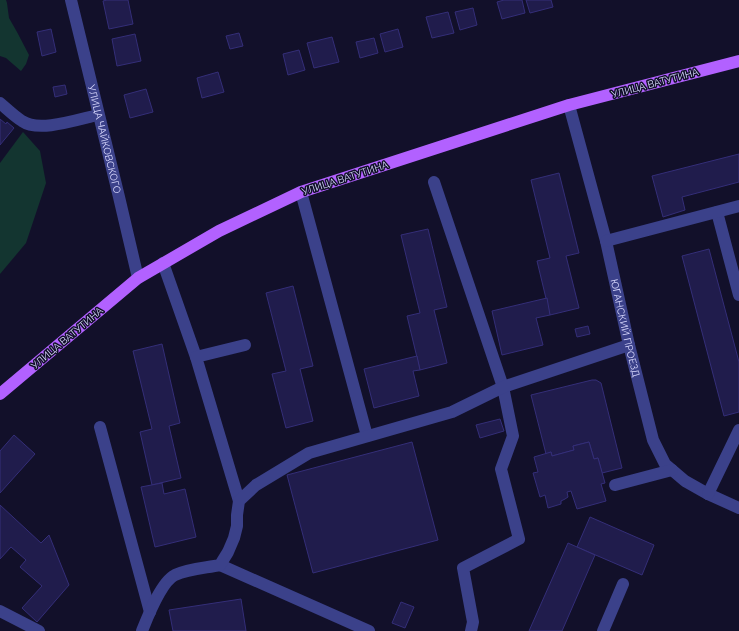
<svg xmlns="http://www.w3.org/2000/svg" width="739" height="631" font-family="Raleway,sans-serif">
<rect width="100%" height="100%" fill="#12102a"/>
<g fill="#133530">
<path d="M0,0h6l1,3 2,15 8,14 12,23 -3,9 -5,7 -15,-13 -6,-2z"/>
<path d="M23,132l17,19 6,32 -20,60 -26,31v-111z"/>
</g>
<g fill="#201c4c" stroke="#342e78">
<path d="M107,0h21l5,24 -24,5 -6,-28z"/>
<path d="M504,0h18l3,13 -23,6 -5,-17z"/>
<path d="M526,0h25l2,7 -23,6z"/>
<path d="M473,8l4,17 -17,5 -5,-18z"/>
<path d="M448,12l6,21 -22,5 -6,-21z"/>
<path d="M51,29l5,23 -14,4 -5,-24z"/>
<path d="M398,29l5,18 -18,5 -5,-18z"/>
<path d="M239,33l4,13 -13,3 -4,-13z"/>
<path d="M135,34l6,27 -24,5 -5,-27z"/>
<path d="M332,37l7,25 -25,6 -7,-25z"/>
<path d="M374,38l4,15 -18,5 -4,-16z"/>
<path d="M299,50l6,20 -17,5 -5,-21z"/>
<path d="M218,72l6,20 -22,6 -5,-20z"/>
<path d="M65,85l2,9 -12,3 -2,-10z"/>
<path d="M146,89l7,23 -23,6 -6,-23z"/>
<path d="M0,119l6,5 1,-2 7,6 -14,17z"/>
<path d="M739,154v28l-57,15 3,13 -22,7 -11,-41z"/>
<path d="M559,173l20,80 -13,3 13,52 -29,7 -13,-54 13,-3 -19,-78z"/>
<path d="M428,229l19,78 -13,3 13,53 -27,7 -13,-54 13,-3 -19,-78z"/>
<path d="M709,249l30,113v50l-15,4 -42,-160z"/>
<path d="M293,286l20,80 -13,3 13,52 -27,7 -14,-54 14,-3 -20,-78z"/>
<path d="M547,298l3,17 -14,3 7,27 -41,10 -10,-44z"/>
<path d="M588,326l2,8 -13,3 -2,-8z"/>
<path d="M162,344l18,79 -11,3 12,52 -29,7 -12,-53 12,-3 -19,-78z"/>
<path d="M417,356l3,14 -7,1 6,25 -45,12 -10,-39z"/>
<path d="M592,380h4l5,3 21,85 -20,5 -4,-15 -4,1 -5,-17 -16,4 1,4 -22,6 -1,-4 -5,2 -15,-59z"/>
<path d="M500,419l4,12 -24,7 -4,-13z"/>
<path d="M14,435l21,19 -35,39v-42z"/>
<path d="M412,442l26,98 -125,33 -26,-98z"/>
<path d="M589,442l5,17 4,-1 7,25 -4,1 5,17 -29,8 -6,-18 -4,1 1,5 -3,2 -4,2v3l-13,4 -3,-13 -5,2 -7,-24 5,-1 -4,-15 17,-5 1,4 22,-6 -1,-4z"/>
<path d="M162,483l2,11 21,-5 11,48 -41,10 -14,-60z"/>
<path d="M0,505l41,38 8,-8 20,50 -32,37 -15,-14 20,-22 -22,-19 6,-7 -15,-13 -11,12z"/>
<path d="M590,517l64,28 -12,30 -65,-28z"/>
<path d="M568,543l27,12 -33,76h-33z"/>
<path d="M241,599l5,32h-73l-4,-21z"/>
<path d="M401,602l13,5 -9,21 -13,-5z"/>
</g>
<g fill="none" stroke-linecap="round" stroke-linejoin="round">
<g stroke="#3b418a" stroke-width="12">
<path id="s1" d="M71,0l48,197 19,81"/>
<path d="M0,103c7,6 14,13 22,18 17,12 57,-2 76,-6"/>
<path id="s2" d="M569,105l37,136 23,104 24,95 12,24 20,17 23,13 31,14"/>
<path d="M434,182l69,205 10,49 -12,33 18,70 -56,29 10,54 -2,9"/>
<path d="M301,192l66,244"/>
<path d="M717,212l22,83"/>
<path d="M606,241l133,-35"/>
<path d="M163,263l33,94"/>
<path d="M100,427l50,185"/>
<path d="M615,485l57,-15"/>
<path d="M708,494l31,-64"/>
<path d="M239,501l-43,-144 49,-12"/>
<path d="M220,565l149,66"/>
<path d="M0,611l39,20"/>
<path d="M142,631c6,-15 19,-49 33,-56 13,-6 30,-7 45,-10l8,-13 6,-14 3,-12v-11l2,-14 17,-16 53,-32 143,-41 51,-25 126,-42"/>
<path d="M603,631l20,-47"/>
</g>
<path stroke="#b261ff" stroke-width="12" d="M0,394l138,-116 81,-47 82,-39 268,-87 170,-44"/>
</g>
<g text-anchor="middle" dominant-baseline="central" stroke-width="3" stroke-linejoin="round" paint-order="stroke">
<g font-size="10" fill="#dadaff" stroke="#12102a">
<text transform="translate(655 83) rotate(-15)">УЛИЦА ВАТУТИНА</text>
<text stroke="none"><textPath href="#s1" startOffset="143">УЛИЦА ЧАЙКОВСКОГО</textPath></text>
<text transform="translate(345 178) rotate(-18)">УЛИЦА ВАТУТИНА</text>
<text stroke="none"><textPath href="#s2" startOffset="230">ЮГАНСКИЙ ПРОЕЗД</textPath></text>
<text transform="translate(67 338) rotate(-40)">УЛИЦА ВАТУТИНА</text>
</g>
</g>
</svg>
